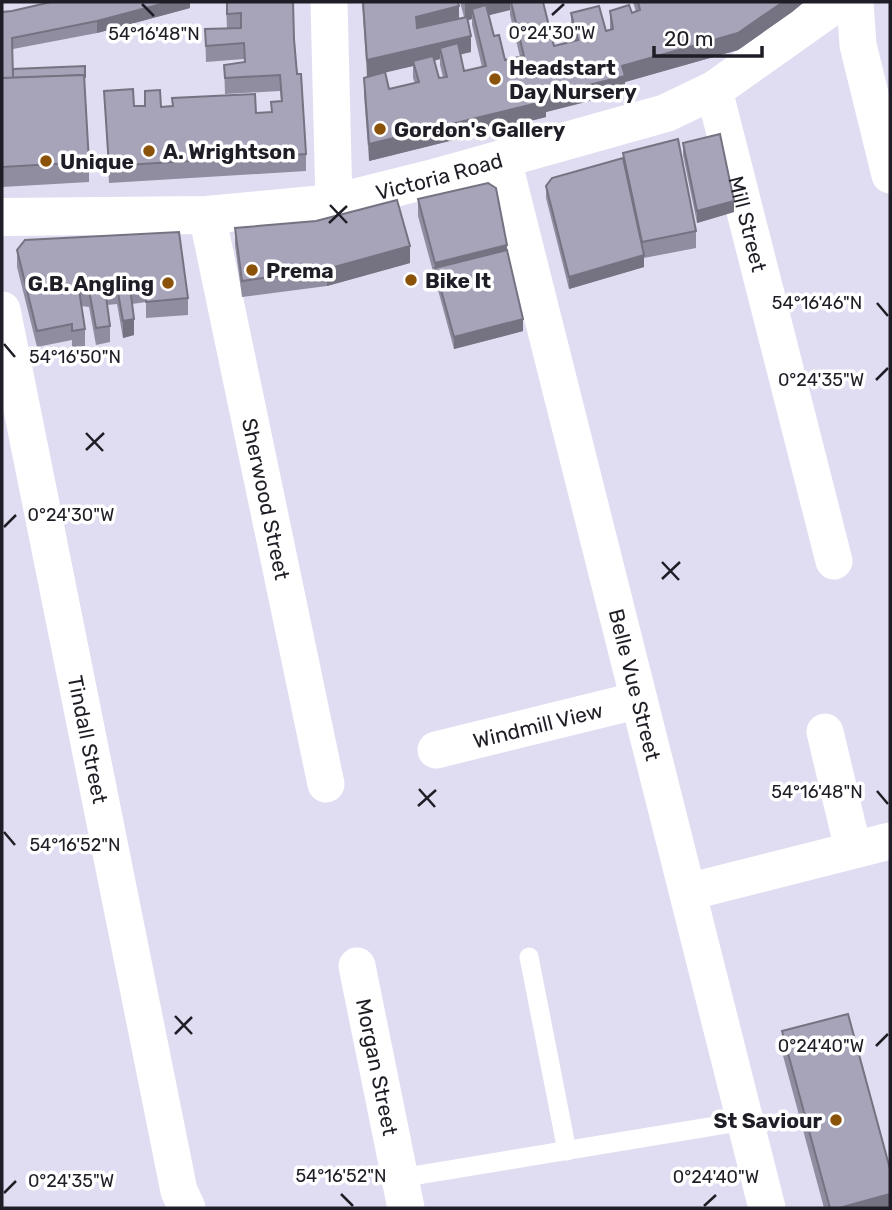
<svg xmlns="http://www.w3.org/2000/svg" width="892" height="1210" font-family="Rubik,sans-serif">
<rect width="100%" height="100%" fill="#e0ddf3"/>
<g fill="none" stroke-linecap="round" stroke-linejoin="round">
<g stroke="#fff" stroke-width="19">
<path d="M529,957l38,194"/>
<path d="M400,1178l345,-57"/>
</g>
<g stroke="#fff" stroke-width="37">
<path d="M329,2l5,201"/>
<path d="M855,2l3,43 32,130"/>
<path id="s1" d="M714,90l120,471"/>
<path id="s2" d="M503,160l264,1048"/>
<path id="s3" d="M207,215l119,569"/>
<path id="s4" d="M2,310l177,881 8,17"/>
<path d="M825,732l28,117"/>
<path id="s5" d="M436,750l203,-50"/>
<path d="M688,892l202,-51"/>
<path id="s6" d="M357,966l49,242"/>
</g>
<path stroke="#fff" stroke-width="38" id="s7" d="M2,217l205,-2 127,-12 96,-24 236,-66 48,-23 124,-88"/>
</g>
<g fill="#908da0" fill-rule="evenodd">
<path d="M190,2v6l-93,25 -84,16v29l76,84v20l-87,5v-175z"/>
<path d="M226,2l68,37 12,115v17l-197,12 -5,-92 30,15h11v-15l16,16 95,6 15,-1v-10l10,-1 -1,-10 -55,3 -1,-29 20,-3v-3l-38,3 -1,-33h22z"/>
<path d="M362,2h96l1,17 5,-2 -4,-15h83l11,44 20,-5 -3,-11v-17l35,18 4,-2v-18l22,2 4,-1 -3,-10h171l-12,10 -54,38 -113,32v10l-79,20v5l-177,44 -5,-66v-17l3,-1zM510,10v5l10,42 -15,3 -11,-24 -5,-21zM472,19v6l10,42 -18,4 -4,-17 11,-2 -3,-32zM440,59v6l3,12 -4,1 -5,-17zM413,66v12l2,5 -26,6 -4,-17z"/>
<path d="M683,143l51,69 -37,11 -14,-68z"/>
<path d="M623,153l73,78v17l-52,10v9l-75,22 -23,-91v-12l77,-28z"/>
<path d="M418,199l89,51 16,81 -69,18 -36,-133z"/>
<path d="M235,228l175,35 -83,23 -85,11 -7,-52z"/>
<path d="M25,240l163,58v17l-42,3v-16l-14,2 2,31 -11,3 -6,-34 -10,1 3,21v16l-14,3 -7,-38 -8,-1 4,23v17l-13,1v-7l-35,7 -20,-80v-17z"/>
<path d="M782,1031l108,177h-66l-42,-156z"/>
</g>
<g fill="#757382">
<path d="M169,2h21v6l-93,25v-12z"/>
<path d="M465,2h45v8l-36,9 -2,-10v10l-7,2z"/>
<path d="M783,2h21l-12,10 -54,38 -113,32v10l-79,20v5l-177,44v-17l175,-48 78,-30z"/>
<path d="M459,6v17l-43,11v-17z"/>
<path d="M471,36v16l-29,7 -2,-11v11l-26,6 -1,-4v5l-46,11v-17z"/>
<path d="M734,201v11l-37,11v-12z"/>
<path d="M507,245v16l-72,7v-5z"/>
<path d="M410,246v17l-83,23v-17z"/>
<path d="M644,255v12l-75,22v-12z"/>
<path d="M134,319v16l-11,3v-17z"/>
<path d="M523,319v12l-69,18v-12z"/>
<path d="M890,1194v14h-51z"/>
</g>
<g fill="#a7a4ba" stroke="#757382" stroke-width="2">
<path d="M51,2h118l-72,19 -85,17 1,40h-11v-66l10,-1z"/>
<path d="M227,2h66l1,37 3,35h4l5,80 -197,12 -5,-75 29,-2 1,17h11v-15l15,-1 1,17 12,-1 -1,-8 83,-4 1,19 16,-1 -1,-10 11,-1 -2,-26 -55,3 -1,-13 21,-3 -1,-19 -38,3 -1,-17 36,-1v-15l-14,1z"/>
<path d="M363,2h95l1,4 -43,11 1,11 50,-11 4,19 -104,24z"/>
<path d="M511,2h32l11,44 24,-6 -7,-27 28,-7 7,25 7,-2 -3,-18 19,-6 3,8 8,-3 -2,-8h145l-45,31 -116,33 3,10 -81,20 2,5 -177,43 -5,-66 21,-6 4,17 30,-7 -6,-21 20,-5 6,22 8,-1 -7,-29 18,-5 6,28 22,-5 -14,-57 14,-4 8,31 5,-1 6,25 19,-4z"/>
<path d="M85,66v10l-1,-1 -71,3v-9z"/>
<path d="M84,75l5,87 -87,5v-89z"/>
<path d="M720,134l14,67 -37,10 -14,-68z"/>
<path d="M678,139l18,92 -54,11 -19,-89z"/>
<path d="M623,158l21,97 -75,22 -23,-91 6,-8z"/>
<path d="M488,183l8,5 11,57 -72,18 -17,-64z"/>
<path d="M397,200l13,46 -83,23 -85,12 -7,-53 81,-7z"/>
<path d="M179,232l9,66 -42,4v-17l-16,2 4,32 -11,2 -6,-34 -12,2 5,37 -14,2 -7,-38h-10l6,39 -13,2v-7l-35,7 -20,-81 8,-10z"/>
<path d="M507,250l16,69 -69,18 -19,-69z"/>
<path d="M848,1014l42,155v25l-51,14h-9l-48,-177z"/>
</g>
<path fill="none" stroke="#1f1e26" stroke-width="2.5" d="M142,4l12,12M552,15l12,-11M330,205l17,18M329,223l18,-17M877,303l11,13M4,344l11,13M876,380l12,-12M86,433l17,18M86,450l18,-17M4,527l12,-12M662,562l17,18M662,579l18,-17M419,789l16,18M877,791l11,13M418,806l18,-16M4,832l11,13M175,1016l17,18M175,1034l17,-17M876,1046l12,-12M4,1193l12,-12M341,1194l12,12M704,1206l12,-11"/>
<g fill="#8b520a" stroke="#fff" stroke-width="2.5">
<circle cx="495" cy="79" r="7"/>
<circle cx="380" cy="129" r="7"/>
<circle cx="149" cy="151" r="7"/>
<circle cx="46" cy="161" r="7"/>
<circle cx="252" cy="270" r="7"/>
<circle cx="411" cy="280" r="7"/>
<circle cx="168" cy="283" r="7"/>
<circle cx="836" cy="1120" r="7"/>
</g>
<g text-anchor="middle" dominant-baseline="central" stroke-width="7" stroke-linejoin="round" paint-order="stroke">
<g font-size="21" font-weight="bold" fill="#1f1e26" stroke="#fff" text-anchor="start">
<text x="509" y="67">Headstart<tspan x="509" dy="24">Day Nursery</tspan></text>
<text x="394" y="129">Gordon's Gallery</text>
<text x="163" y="151">A. Wrightson</text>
<text x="60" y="161">Unique</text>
<text x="266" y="270">Prema</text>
<text x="425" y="280">Bike It</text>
<text x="154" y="283" text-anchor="end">G.B. Angling</text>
<text x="822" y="1120" text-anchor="end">St Saviour</text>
</g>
<g font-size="21" fill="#1f1e26" stroke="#fff">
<text stroke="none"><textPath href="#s7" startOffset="441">Victoria Road</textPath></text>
<text stroke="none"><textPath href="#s1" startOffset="138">Mill Street</textPath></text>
<text stroke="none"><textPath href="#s3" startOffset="290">Sherwood Street</textPath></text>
<text stroke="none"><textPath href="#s2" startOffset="541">Belle Vue Street</textPath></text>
<text stroke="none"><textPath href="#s5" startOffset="105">Windmill View</textPath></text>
<text stroke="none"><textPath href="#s4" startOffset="438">Tindall Street</textPath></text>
<text stroke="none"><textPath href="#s6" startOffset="103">Morgan Street</textPath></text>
</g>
</g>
<g font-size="18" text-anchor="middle" fill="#1f1e26" stroke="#fff" stroke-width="7" stroke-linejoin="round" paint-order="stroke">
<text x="552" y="39">0°24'30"W</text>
<text x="154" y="40">54°16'48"N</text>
<text x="817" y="309">54°16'46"N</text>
<text x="75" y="363">54°16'50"N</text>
<text x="821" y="386">0°24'35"W</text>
<text x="71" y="521">0°24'30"W</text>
<text x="817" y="798">54°16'48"N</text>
<text x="75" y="851">54°16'52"N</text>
<text x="821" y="1052">0°24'40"W</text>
<text x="341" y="1182">54°16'52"N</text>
<text x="716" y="1183">0°24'40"W</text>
<text x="71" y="1187">0°24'35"W</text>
</g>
<rect width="892" height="1210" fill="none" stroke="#1f1e26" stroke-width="7"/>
<path d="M654 46v10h108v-10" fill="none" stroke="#1f1e26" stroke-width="3.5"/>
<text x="664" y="46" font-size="21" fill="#1f1e26" stroke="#ffffff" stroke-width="5" paint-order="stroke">20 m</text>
</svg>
